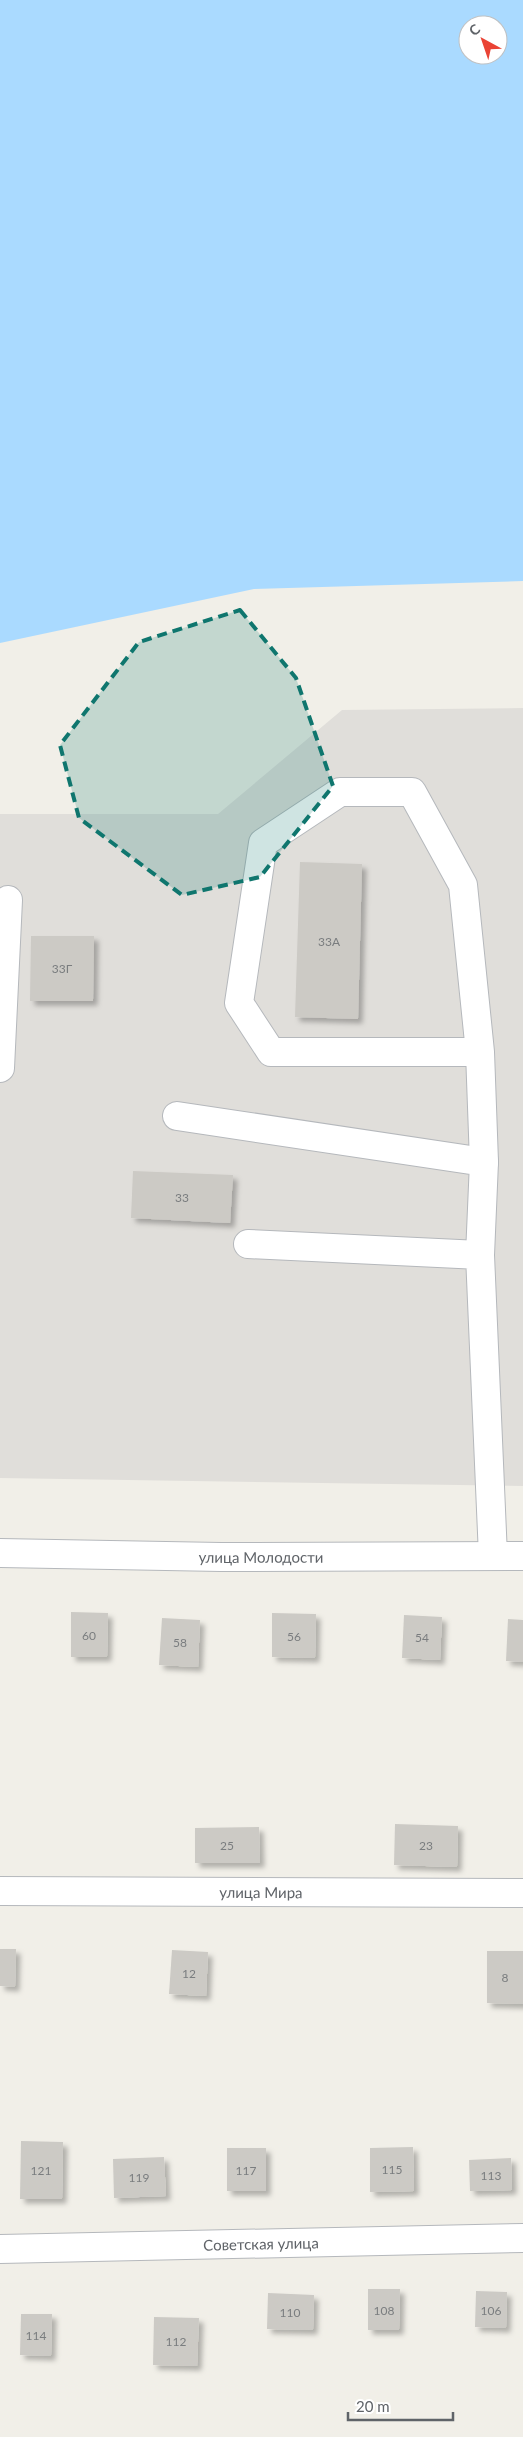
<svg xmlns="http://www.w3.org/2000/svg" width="523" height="2437" font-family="Lato,sans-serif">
<defs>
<filter id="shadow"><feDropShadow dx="4.5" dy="4.5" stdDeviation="2.5" flood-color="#0004"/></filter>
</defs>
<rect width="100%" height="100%" fill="#f1efe8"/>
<path fill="#e0deda" d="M523,708v778l-523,-8v-664h218l124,-104z"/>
<path fill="#aadaff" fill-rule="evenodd" d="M0,0h523v581l-269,8 -254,54zM468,25h30v30h-30z"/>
<g fill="#cccac5" filter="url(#shadow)">
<path d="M300,862l62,2 -4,155 -63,-2z"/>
<path d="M31,936h63l-1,65h-63z"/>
<path d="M133,1171l100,4 -3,48 -99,-5z"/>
<path d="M71,1612l37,1 -1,44h-36z"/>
<path d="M272,1613l44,1 -1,44 -43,-1z"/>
<path d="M404,1615l38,2 -2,43 -38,-2z"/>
<path d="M162,1618l38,2 -2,47 -39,-2z"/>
<path d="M508,1619l15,1v42l-17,-1z"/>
<path d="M395,1824l63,2 -1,41 -63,-2z"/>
<path d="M259,1827l1,36h-65v-35z"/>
<path d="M0,1949h16l-1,38 -15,-1z"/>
<path d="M172,1950l36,2 -2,44 -37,-2z"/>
<path d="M487,1951h36v53l-36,-1z"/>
<path d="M21,2141l42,1 -1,57h-42z"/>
<path d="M413,2147l1,44 -44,1v-44z"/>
<rect x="227" y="2148" width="39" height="43"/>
<path d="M164,2157l2,39 -52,2 -1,-39z"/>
<path d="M511,2158l1,32 -42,1 -1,-31z"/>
<path d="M368,2289h32l-1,41h-31z"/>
<path d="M476,2291l31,1 -1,36 -31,-1z"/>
<path d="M268,2293l46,2 -1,35 -46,-1z"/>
<path d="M21,2314h31l-1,42 -31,-1z"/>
<path d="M154,2317l45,1 -2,48 -44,-1z"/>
</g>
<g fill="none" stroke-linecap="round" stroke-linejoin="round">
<g stroke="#b5b8bc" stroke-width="30">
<g id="minor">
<path d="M480,1052l-17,-167 -51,-93h-72l-77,51 -24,160 32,49h209l4,110"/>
<path d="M0,1068l8,-168"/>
<path d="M177,1116l307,46 -4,93"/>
<path d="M248,1244l232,11 13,301"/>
<path id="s1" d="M0,1553l221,4 302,-1"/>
<path id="s2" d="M0,1891l523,2"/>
<path id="s3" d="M0,2249l523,-11"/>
</g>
</g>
<use href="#minor" stroke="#fff" stroke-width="28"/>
</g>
<path fill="#0f766e" fill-opacity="0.2" stroke="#0f766e" stroke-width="4" stroke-dasharray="10 6" stroke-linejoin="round" d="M240,610l56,68 37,108 -73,91 -78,18 -103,-77 -19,-73 79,-103z"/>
<g text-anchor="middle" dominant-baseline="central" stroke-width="4" stroke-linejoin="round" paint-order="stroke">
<g font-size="12" fill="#7a7d7f">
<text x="329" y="941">33А</text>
<text x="62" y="968">33Г</text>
<text x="182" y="1197">33</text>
<text x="89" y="1635">60</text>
<text x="294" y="1636">56</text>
<text x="422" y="1637">54</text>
<text x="180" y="1642">58</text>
<text x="227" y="1845">25</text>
<text x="426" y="1845">23</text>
<text x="189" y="1973">12</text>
<text x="505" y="1977">8</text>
<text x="392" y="2169">115</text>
<text x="41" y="2170">121</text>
<text x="246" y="2170">117</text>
<text x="491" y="2175">113</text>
<text x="139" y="2177">119</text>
<text x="384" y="2310">108</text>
<text x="491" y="2310">106</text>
<text x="290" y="2312">110</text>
<text x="36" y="2335">114</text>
<text x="176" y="2341">112</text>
</g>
<g font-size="15" fill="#5f6368" stroke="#fff">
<text stroke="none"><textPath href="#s1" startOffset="261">улица Молодости</textPath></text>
<text stroke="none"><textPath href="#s2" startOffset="261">улица Мира</textPath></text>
<text stroke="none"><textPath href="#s3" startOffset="261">Советская улица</textPath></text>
</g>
</g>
<g transform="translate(483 40) rotate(320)"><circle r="24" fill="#ffffff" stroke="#bfc1c3"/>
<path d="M0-4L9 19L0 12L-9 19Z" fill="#ea4335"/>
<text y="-8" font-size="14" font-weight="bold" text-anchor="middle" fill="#5f6368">С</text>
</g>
<path d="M348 2412v8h105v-8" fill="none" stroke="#5f6368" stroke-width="2.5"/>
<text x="356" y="2412" font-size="15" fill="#5f6368" stroke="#ffffff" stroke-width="4" paint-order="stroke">20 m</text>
</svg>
